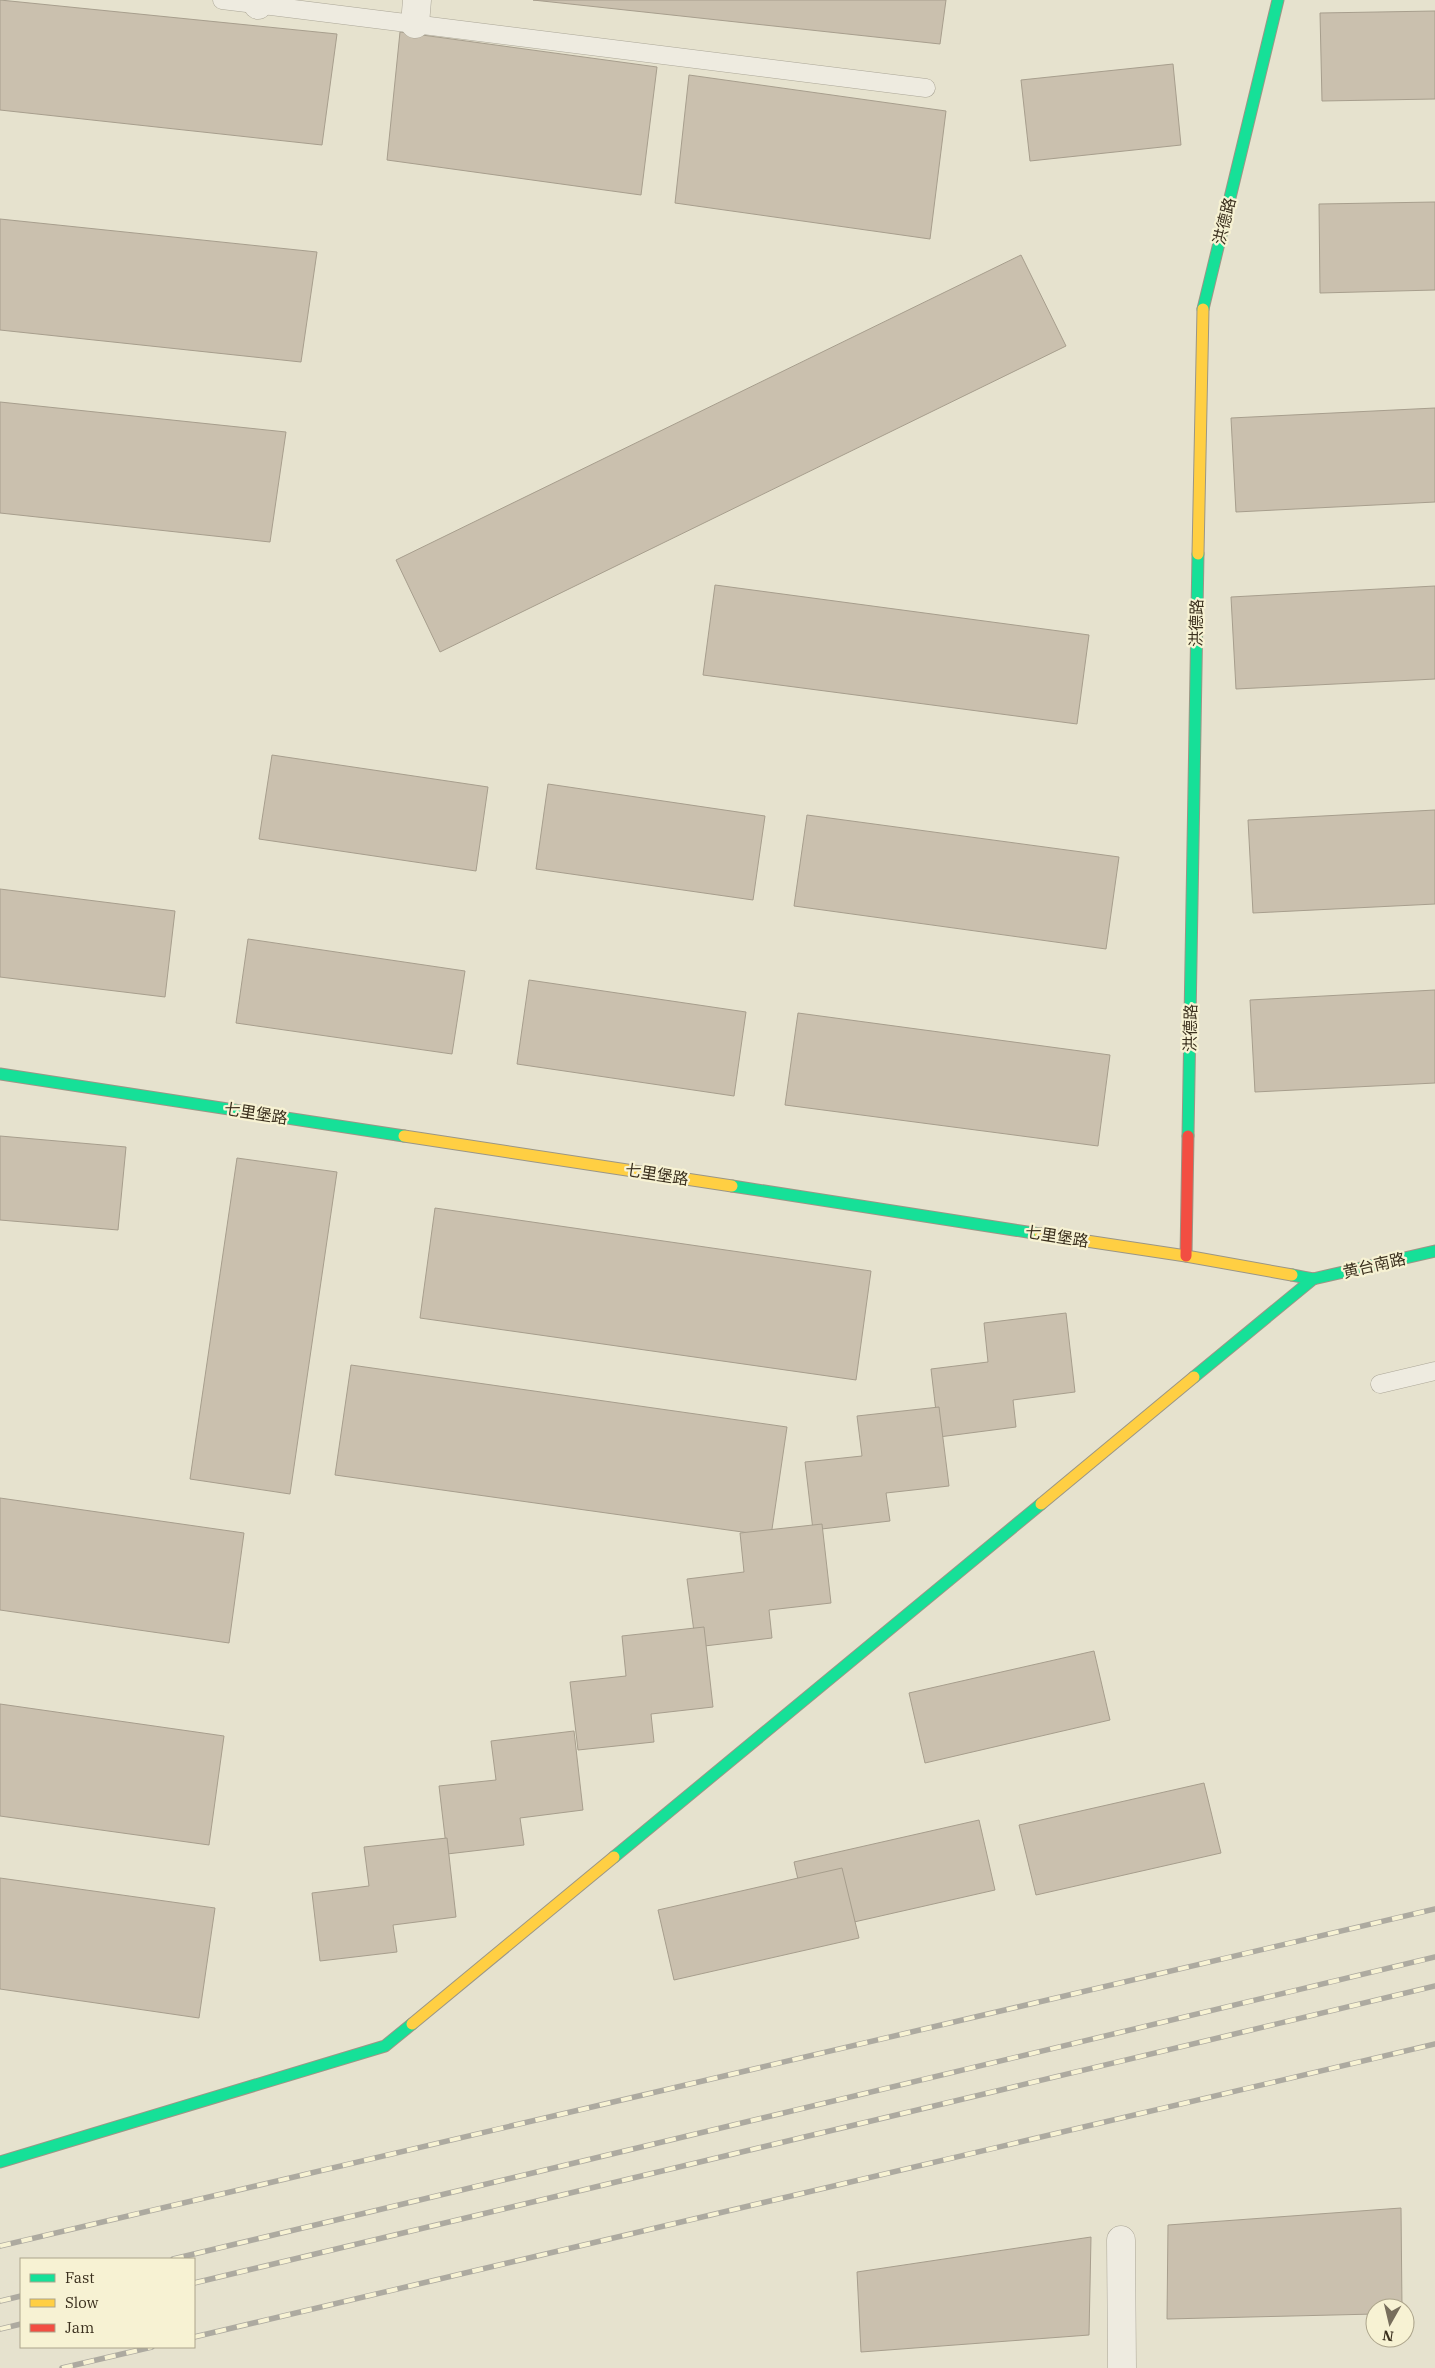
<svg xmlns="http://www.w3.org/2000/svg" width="1435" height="2368" font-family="'IBM Plex Serif','Noto Sans SC',serif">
<rect width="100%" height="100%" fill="#e6e2ce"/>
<g fill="#cac0ae" stroke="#a79e8d">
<path d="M0,0l337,34 -15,111 -322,-35z"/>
<path d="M533,0h413l-6,44z"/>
<path d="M1435,11v88l-113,2 -2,-88z"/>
<path d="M400,32l257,35 -16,128 -254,-35z"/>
<path d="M1173,64l8,81 -151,16 -9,-81z"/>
<path d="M689,75l257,36 -16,128 -255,-36z"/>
<path d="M1435,202v88l-115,3 -1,-89z"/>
<path d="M0,219l317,33 -16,110 -301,-32z"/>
<path d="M1021,255l45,91 -626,306 -44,-92z"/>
<path d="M0,402l286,30 -16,110 -270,-29z"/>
<path d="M1435,408v94l-199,10 -5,-94z"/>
<path d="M715,585l374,50 -12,89 -374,-49z"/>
<path d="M1435,586v93l-199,10 -5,-92z"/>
<path d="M272,755l216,32 -12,84 -217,-32z"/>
<path d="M548,784l217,32 -12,84 -217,-31z"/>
<path d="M1435,810v94l-182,9 -5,-93z"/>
<path d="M807,815l312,42 -13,92 -312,-43z"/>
<path d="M0,889l175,22 -10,86 -165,-20z"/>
<path d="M248,939l217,32 -13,83 -216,-31z"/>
<path d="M529,980l217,32 -12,84 -217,-32z"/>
<path d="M1435,990v93l-180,9 -5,-92z"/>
<path d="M798,1013l312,42 -12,91 -313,-41z"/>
<path d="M0,1136l126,11 -8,83 -118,-10z"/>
<path d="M237,1158l100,14 -47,322 -100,-15z"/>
<path d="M435,1208l436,63 -15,109 -436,-62z"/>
<path d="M1066,1313l9,79 -62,8 3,27 -77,10 -8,-68 57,-7 -4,-39z"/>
<path d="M351,1365l436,62 -16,109 -436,-61z"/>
<path d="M939,1407l10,79 -63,7 4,28 -77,9 -8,-68 57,-6 -5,-40z"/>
<path d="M0,1498l244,35 -15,110 -229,-33z"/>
<path d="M822,1524l9,79 -62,7 3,28 -76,9 -9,-68 57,-7 -4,-39z"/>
<path d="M704,1627l9,80 -62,7 3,28 -76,8 -8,-68 56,-6 -4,-40z"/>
<path d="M1094,1651l16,69 -185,43 -16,-70z"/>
<path d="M0,1704l224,32 -15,109 -209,-29z"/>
<path d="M574,1731l9,79 -63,8 4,27 -77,9 -8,-68 57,-6 -5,-39z"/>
<path d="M1204,1783l17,70 -185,42 -17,-70z"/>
<path d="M979,1820l16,70 -185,42 -16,-70z"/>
<path d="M447,1838l9,79 -63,8 4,27 -77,9 -8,-68 57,-7 -5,-39z"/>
<path d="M842,1868l17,70 -185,42 -16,-70z"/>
<path d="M0,1878l215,30 -16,110 -199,-29z"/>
<path d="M1401,2208l1,100h-27v6l-208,5 1,-94z"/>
<path d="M1091,2237l-2,98 -228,17 -4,-80z"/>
</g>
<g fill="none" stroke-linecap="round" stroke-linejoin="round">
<g stroke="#aba697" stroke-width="19">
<g id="lane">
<path d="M222,0l704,88"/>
<path d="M1380,1384l55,-13"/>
</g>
</g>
<g stroke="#aba697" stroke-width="29">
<g id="street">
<path d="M258,5v-5"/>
<path d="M415,24l2,-24"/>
<path d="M1121,2240l1,128"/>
</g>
</g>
<g stroke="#9b9686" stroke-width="13">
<g id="fast">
<path d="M1203,309l75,-309"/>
<path d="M0,1074l404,62"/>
<path d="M1188,1136l10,-582"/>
<path d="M732,1186l308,48"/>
<path d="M1292,1275l21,4 122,-28"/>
<path d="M1194,1377l119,-98"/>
<path d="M614,1857l427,-353"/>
<path d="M0,2162l385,-116 27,-22"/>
</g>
</g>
<g stroke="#9b9686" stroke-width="13">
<g id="slow">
<path d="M1198,554l5,-245"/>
<path d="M404,1136l328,50"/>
<path d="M1040,1234l146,22 106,19"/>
<path d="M1041,1504l153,-127"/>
<path d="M412,2024l202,-167"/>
</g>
</g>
<g stroke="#9b9686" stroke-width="13">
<path id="jam" d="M1186,1256l2,-120"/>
</g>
<use href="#lane" stroke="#eeebe0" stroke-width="18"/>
<use href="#street" stroke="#eeebe0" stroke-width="28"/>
<use href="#fast" stroke="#16e098" stroke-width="11"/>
<use href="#slow" stroke="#ffcf43" stroke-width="11"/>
<use href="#jam" stroke="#f24e42" stroke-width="11"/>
<g stroke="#adaaa0" stroke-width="5.5">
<g id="rail">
<path d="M0,2246l1435,-337"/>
<path d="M173,2259l1262,-302"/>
<path d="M194,2283l1241,-297"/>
<path d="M0,2301l21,-5"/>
<path d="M0,2329l21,-5"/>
<path d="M194,2337l1241,-293"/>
<path d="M62,2368l90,-21"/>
</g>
</g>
<use href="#rail" stroke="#f7f2d3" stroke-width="4" stroke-dasharray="11" stroke-linecap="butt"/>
</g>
<g text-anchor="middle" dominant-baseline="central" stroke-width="4.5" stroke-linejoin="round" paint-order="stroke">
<g font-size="16" fill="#3b301e" stroke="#f7f2d3">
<text transform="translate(1224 221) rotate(-76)">洪德路</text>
<text transform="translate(1196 623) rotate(-89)">洪德路</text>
<text transform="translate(1190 1028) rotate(-89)">洪德路</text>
<text transform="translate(256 1113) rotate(9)">七里堡路</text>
<text transform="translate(657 1174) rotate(9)">七里堡路</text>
<text transform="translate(1057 1236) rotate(9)">七里堡路</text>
<text transform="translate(1374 1265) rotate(-13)">黄台南路</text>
</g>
</g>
<rect x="20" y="2258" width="175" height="90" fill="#f7f2d3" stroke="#aca48b"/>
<rect x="30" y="2274" width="25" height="8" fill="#16e098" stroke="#aca48b"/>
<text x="65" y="2283" font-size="15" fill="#3b301e">Fast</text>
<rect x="30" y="2299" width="25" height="8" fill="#ffcf43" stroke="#aca48b"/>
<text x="65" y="2308" font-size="15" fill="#3b301e">Slow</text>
<rect x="30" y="2324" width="25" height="8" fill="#f24e42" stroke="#aca48b"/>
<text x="65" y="2333" font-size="15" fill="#3b301e">Jam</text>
<g transform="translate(1390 2323) rotate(188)"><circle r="24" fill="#f7f2d3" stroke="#aca48b"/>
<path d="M0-4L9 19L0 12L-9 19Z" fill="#776e5c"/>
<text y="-8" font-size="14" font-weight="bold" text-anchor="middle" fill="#3b301e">N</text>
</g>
</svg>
